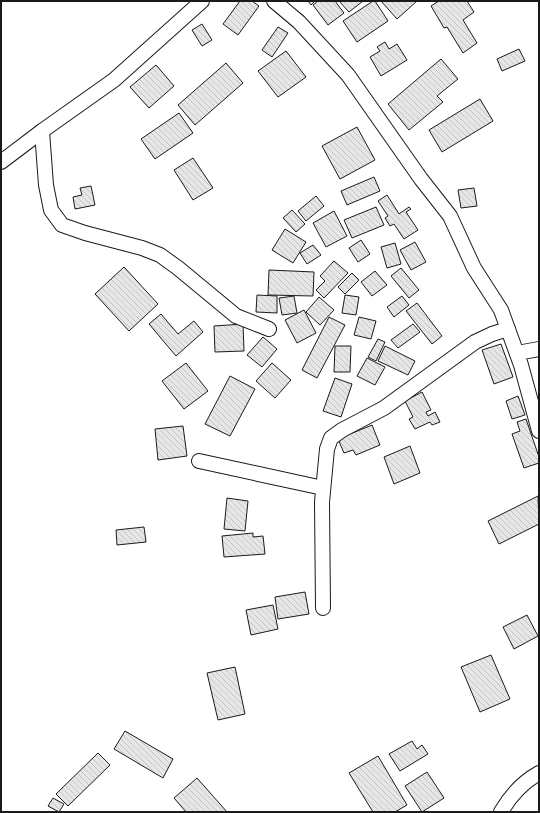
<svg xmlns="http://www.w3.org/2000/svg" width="540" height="813" font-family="Helvetica,sans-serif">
<defs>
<pattern id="building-back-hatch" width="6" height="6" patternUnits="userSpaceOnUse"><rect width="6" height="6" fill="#e6e6e6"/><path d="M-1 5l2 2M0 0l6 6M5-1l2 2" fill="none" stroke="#c5c5c5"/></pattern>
</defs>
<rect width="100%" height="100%" fill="#fff"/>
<g fill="url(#building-back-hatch)" stroke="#1a1a1a">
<path d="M240,1h12l7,5 -21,29 -15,-11z"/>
<path d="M308,1h7l-4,4z"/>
<path d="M318,1h17l9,12 -16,12 -15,-20z"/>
<path d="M339,1h24l-14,11z"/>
<path d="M373,1h2l13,20 -31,21 -14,-21z"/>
<path d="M381,1h36l-20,18z"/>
<path d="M439,1h28l7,11 -11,8 14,23 -14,10 -16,-26 -3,1 -13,-22z"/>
<path d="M202,24l10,16 -10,6 -10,-16z"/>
<path d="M278,27l10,6 -16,24 -10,-7z"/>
<path d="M385,42l4,7 8,-5 10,16 -26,16 -11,-19 10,-6 -3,-4z"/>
<path d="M519,49l6,12 -23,10 -5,-12z"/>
<path d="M286,51l20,26 -28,20 -20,-26z"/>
<path d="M441,59l17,20 -21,17 6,6 -34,28 -21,-26z"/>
<path d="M226,63l17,20 -48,42 -17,-20z"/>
<path d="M156,65l18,21 -25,22 -19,-21z"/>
<path d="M480,99l13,22 -51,31 -13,-22z"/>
<path d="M179,113l14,20 -38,26 -14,-20z"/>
<path d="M357,127l18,33 -35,19 -18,-33z"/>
<path d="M193,158l20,30 -20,12 -19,-30z"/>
<path d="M374,177l6,14 -33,14 -6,-14z"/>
<path d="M91,186l4,19 -20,4 -2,-12 9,-2 -2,-7z"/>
<path d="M474,188l3,18 -16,2 -3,-18z"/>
<path d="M387,195l12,19 10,-7 2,2 -5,3 12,18 -14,9 -10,-15 -4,2 -5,-8 3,-2 -10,-15z"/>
<path d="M316,196l8,10 -18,15 -8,-10z"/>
<path d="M376,207l8,18 -32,13 -8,-18z"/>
<path d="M292,210l13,14 -9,8 -13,-14z"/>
<path d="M334,211l13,25 -21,11 -13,-24z"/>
<path d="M285,229l21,13 -13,21 -21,-13z"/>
<path d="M361,240l9,14 -12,8 -9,-14z"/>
<path d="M415,242l11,20 -15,8 -11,-20z"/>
<path d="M395,243l6,21 -14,4 -6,-21z"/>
<path d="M313,245l8,10 -14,9 -7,-11z"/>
<path d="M334,261l14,12 -24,25 -8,-8 9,-9 -5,-5z"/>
<path d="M124,267l34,37 -29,27 -34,-37z"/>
<path d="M401,268l18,22 -10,8 -18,-22z"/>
<path d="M269,270l45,2 -1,24 -45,-1z"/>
<path d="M375,271l12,14 -15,11 -11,-14z"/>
<path d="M352,273l7,7 -14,14 -7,-7z"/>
<path d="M257,295l20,1v17l-21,-1z"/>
<path d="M345,295l14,2 -3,18 -14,-2z"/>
<path d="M294,296l3,17 -15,2 -3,-17z"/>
<path d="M402,296l7,9 -15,12 -7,-10z"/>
<path d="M319,297l15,13 -14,15 -14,-13z"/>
<path d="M417,303l25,33 -10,8 -26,-33z"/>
<path d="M304,310l12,23 -19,10 -12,-23z"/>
<path d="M161,314l17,20 16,-13 9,11 -27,24 -27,-32z"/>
<path d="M329,317l16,8 -28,53 -15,-8z"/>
<path d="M359,317l17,4 -5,18 -17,-4z"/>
<path d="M243,324l1,27 -29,1 -1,-26z"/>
<path d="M413,324l7,8 -22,16 -7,-8z"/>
<path d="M263,337l14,12 -15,18 -15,-12z"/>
<path d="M378,339l7,3 -9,19 -8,-4z"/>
<path d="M501,344l12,33 -19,7 -12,-34z"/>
<path d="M335,346h16l-1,26h-16z"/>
<path d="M385,346l30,15 -7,14 -30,-14z"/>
<path d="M367,358l18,9 -10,18 -18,-9z"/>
<path d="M186,363l22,28 -24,18 -22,-28z"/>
<path d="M272,363l19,17 -16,18 -19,-17z"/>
<path d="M230,376l25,13 -25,47 -25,-12z"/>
<path d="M335,378l17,6 -11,33 -18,-6z"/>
<path d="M422,392l9,18 -5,2 2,4 7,-4 5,10 -8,3 -2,-3 -15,7 -6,-10 4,-2 -8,-16z"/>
<path d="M518,396l7,19 -13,4 -6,-18z"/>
<path d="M526,419l13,38v6l-15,5 -12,-34 8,-3 -3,-9z"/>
<path d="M372,425l8,20 -24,10 -3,-5 -9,3 -6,-14z"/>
<path d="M183,426l4,30 -29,4 -3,-31z"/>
<path d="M410,446l10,27 -26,11 -10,-27z"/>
<path d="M538,496l1,28 -40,20 -11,-23z"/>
<path d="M227,498l21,3 -3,30 -21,-2z"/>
<path d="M144,527l2,15 -29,3 -1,-15z"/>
<path d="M253,533v4l10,-1 2,18 -41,3 -2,-21z"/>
<path d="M305,592l4,22 -31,5 -3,-22z"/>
<path d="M273,605l5,24 -27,6 -5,-25z"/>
<path d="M527,615l11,21 -24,13 -11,-22z"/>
<path d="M491,655l19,44 -30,13 -19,-45z"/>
<path d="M235,667l10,47 -27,6 -11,-47z"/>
<path d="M125,731l48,28 -10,19 -49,-29z"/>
<path d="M412,741l5,8 5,-4 6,9 -28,17 -11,-17z"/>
<path d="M98,753l12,12 -42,41 -12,-12z"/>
<path d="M378,756l29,49 -12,7h-22l-24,-39z"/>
<path d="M427,772l17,26 -22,14 -17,-26z"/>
<path d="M197,778l30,34h-41l-12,-14z"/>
<path d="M53,798l11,6 -5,8 -11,-6z"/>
</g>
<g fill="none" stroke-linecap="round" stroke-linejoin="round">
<g stroke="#1a1a1a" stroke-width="16">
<g id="minor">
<path d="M274,1l25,21 49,53 73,104 29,37 24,52 27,42 20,55 18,66"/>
<path d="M42,131l4,54 5,25 11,15 23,8 57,15 18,7 18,13 58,48 33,13"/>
<path d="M1,162l41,-31 72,-51 88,-79"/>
<path d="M517,353l22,-4"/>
<path d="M199,461l124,27"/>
<path d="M323,608l-1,-106 5,-53 4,-11 11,-8 42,-22 91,-66 17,-8 16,-5"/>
<path d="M501,812c9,-16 22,-30 38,-39"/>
</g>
</g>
<use href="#minor" stroke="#fff" stroke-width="14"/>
</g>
<rect width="540" height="813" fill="none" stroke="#1a1a1a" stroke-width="4"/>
</svg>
